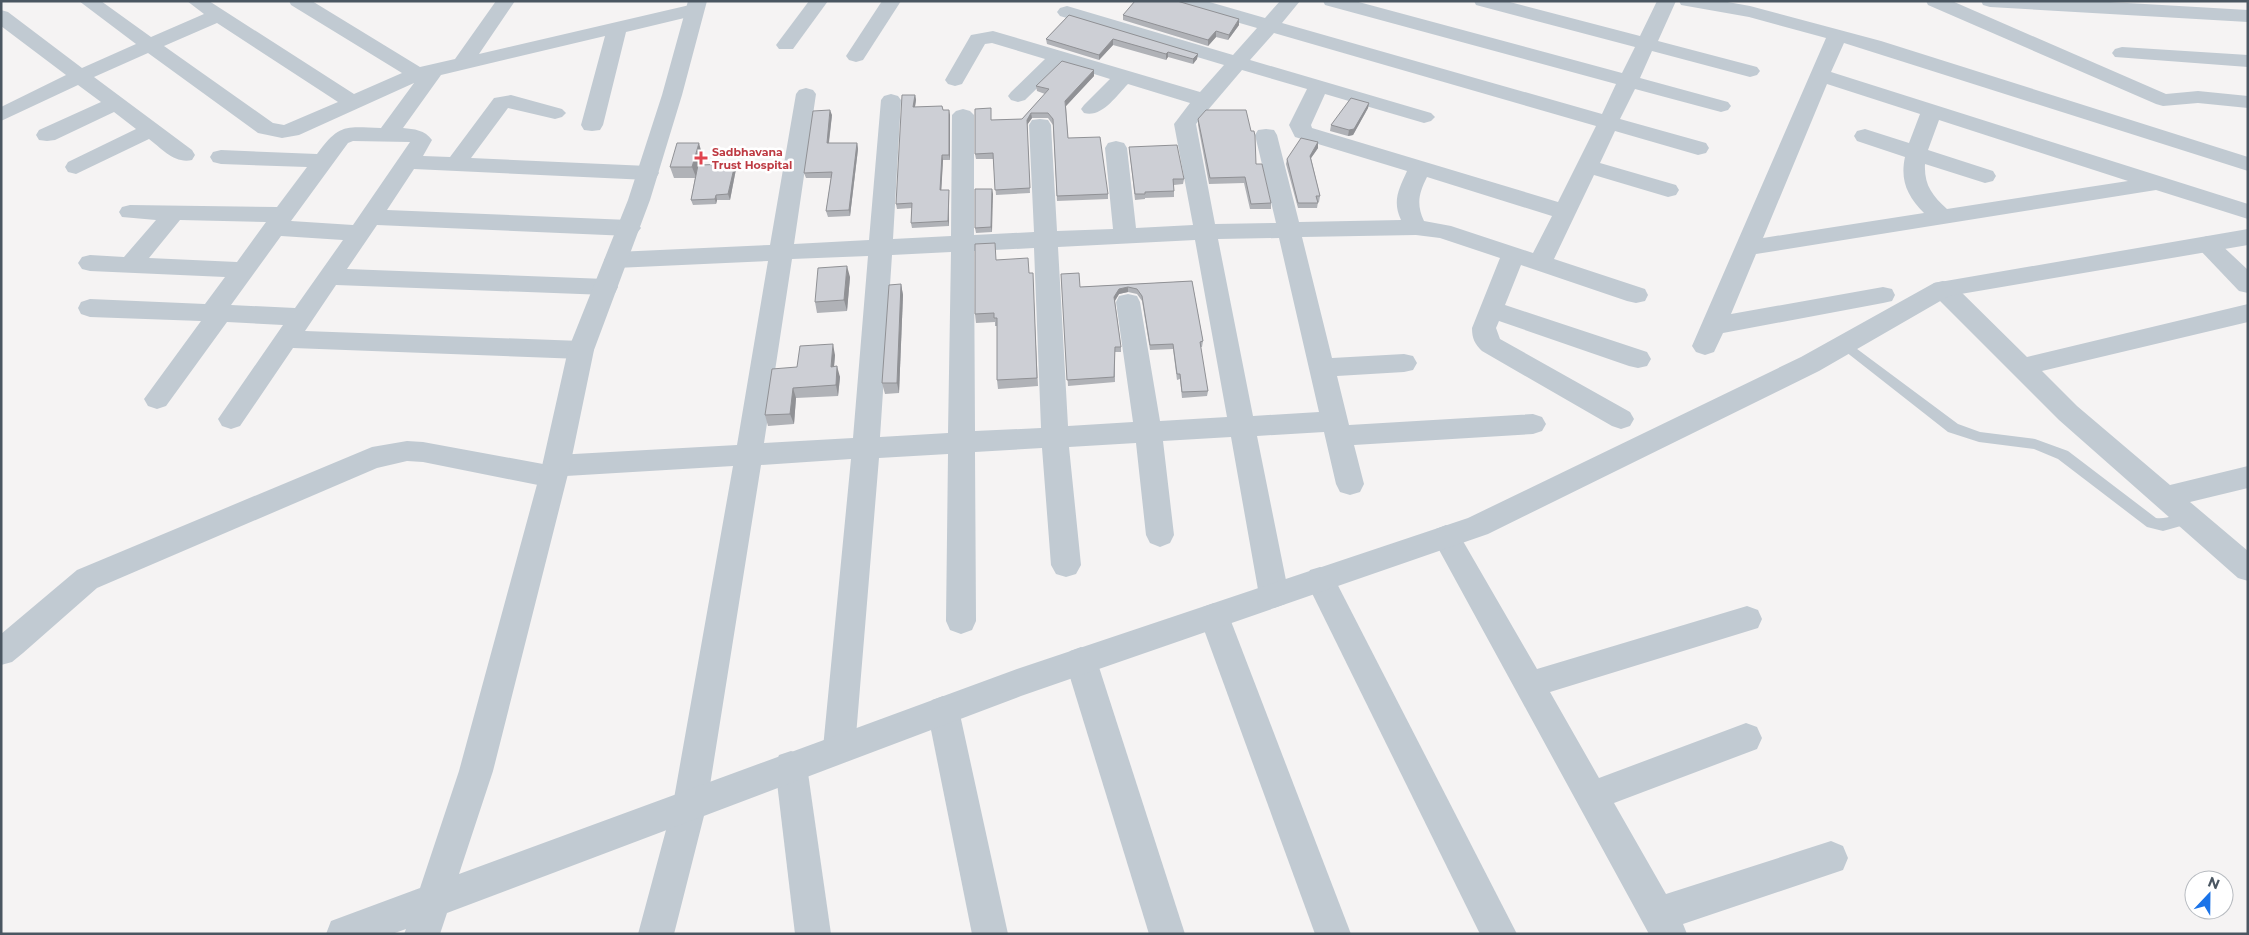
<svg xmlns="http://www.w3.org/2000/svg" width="2249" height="935" font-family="Montserrat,sans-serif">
<rect width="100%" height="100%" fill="#f5f3f3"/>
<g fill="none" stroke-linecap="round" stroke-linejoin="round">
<path fill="#c1cad2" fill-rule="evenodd" d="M1845,340l113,84 22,8 55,7 33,12 88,67c13,2 27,-8 39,-4l2,4 -2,4 -32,9 -16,-4 -89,-68 -24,-10 -55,-7 -31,-10 -107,-84 -2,-3 2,-3z"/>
<g fill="#c1cad2" fill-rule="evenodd">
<path d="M79,1h22l50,36 53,-23 -17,-13h22l145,93 48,-21 -111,-68 -2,-4h23l108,66 35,-8 41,-58h19l-36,53 215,-50 7,2 3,4 -3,4 -75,18 -23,93 -3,5 -8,1 -8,-1 -3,-5 24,-89 -164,39 -38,53c11,1 22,2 29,12l-9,16 27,1 44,-59 17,-3 51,14 4,4 -4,4 -7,2 -47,-11 -37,50 177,8 8,2 3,5 -3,5 -8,2 -234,-11 -27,41 242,10 8,3 4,5 -4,5 -8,3 -252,-11 -30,44 259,10 9,2 3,6 -3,6 -9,2 -270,-10 -31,46 276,10 9,3 4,6 -4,6 -9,3 -288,-11 -53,78 -9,3 -9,-3 -4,-7 65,-94 -56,-3 -61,84 -9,3 -9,-3 -4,-7 57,-78 -111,-4 -9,-3 -3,-6 3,-6 9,-3 115,5 20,-27 -135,-6 -8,-2 -4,-6 4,-6 8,-2 34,2 32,-37 -34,-3 -3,-5 3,-5 8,-2 147,2 30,-40 -86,-3 -8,-2 -3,-5 3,-5 8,-2 96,4c23,-31 28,-27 64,-26l33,-45 -115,52 -17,3 -24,-5 -110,-80 -54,24 98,73 3,5 -3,5c-17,4 -30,-11 -43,-21l-73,35 -8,-2 -3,-5 3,-5 68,-33 -22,-17 -59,28 -8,1 -8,-1 -3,-5 3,-5 62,-28 -23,-17 -77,36v-14l65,-32 -65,-49v-16l7,2 74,56 54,-24zM217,23l121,79 -54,23 -11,-2 -109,-77zM353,141l57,1 -57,83 -62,-4 57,-78zM180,220l86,2 -29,40 -88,-4zM281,236l62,4 -48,68 -64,-3z"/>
<path d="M809,1h19l-35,48h-14l-3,-4z"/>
<path d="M882,1h19l-38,59 -7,2 -7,-2 -3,-4z"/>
<path d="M1175,1h31l59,17 15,-17h20l-18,22 320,91 14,-30 -291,-79 -2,-4h32l267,72 13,-26 -159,-42 -2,-4h32l134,35 17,-35h19l-18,40 99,26 3,4 -3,4 -7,2 -98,-26 -12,27 88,24 3,4 -3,4 -7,2 -86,-23 -15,30 86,24 3,5 -3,5 -8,2 -83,-24 -15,32 76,22 3,5 -3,5 -8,2 -74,-22 -40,84 91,30 3,6 -3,6 -9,2 -9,-2 -106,-36 -16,40 142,47 4,7 -4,7 -9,2 -9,-2 -130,-45 -3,7 4,11 130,73 4,7 -4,7 -9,3 -9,-3 -130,-75c-7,-7 -10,-12 -10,-23l28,-70 -60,-20 -24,-3 -114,2 30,121 72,-4 9,2 4,7 -4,7 -9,2 -67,4 12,49 184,-11 9,3 4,7 -4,7 -9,3 -179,11 10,39 -4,8 -10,3 -10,-3 -4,-8 -12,-52 -67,4 32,159 -4,9 -11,4 -11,-4 -4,-9 -28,-158 -68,4 11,94 -4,8 -10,4 -10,-4 -4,-8 -10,-92 -67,4 12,118 -5,9 -10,3 -10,-3 -5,-9 -9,-117 -67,4 1,169 -4,9 -11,4 -11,-4 -4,-9 2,-167 -69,4 -24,290 -4,11 -12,4 -12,-4 -4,-11 28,-289 -90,6 -54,339 -33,130h-36l35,-130 60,-338 -167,10 -3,9 -10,3 -130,-26 -16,-1 -30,7 -280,120 -74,65 -11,9 -11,3v-31l76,-64 295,-123 35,-6 16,1 120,22 3,-6 10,-3 181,-10 31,-184 -152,7 -8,-2 -4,-6 4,-6 8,-2 154,-7 26,-151 3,-4 7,-2 7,2 3,4 -22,150 75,-4 12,-140 3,-4 7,-2 7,2 3,4 -8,139 58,-3 1,-121 4,-4 7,-2 7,2 4,4v120l60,-3 -5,-107 3,-5 8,-1 8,1 3,5 6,106 56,-2 -8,-81 3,-5 8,-2 8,2 3,5 9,80 57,-3 -19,-101 16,-21 -62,-19c-12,12 -26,34 -44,29l-3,-4 3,-4 26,-26 -48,-15 -37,36 -7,2 -7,-2 -3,-4 3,-4 34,-33 -53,-16 -7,1 -23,40 -7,2 -7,-2 -3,-4 26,-45 22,-4 207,61 24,-27 -164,-49 -3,-4 3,-4 7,-2 166,49 24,-27 -80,-23zM1274,33l322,93 -38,76 -246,-74 -1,-3 14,-31 99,29 7,-2 4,-4 -4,-4 -181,-53zM1242,70l65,19 -18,36 6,12 112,34c-8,18 -15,30 -6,49l-102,2 -22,-87 -3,-5 -8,-1 -8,1 -3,5 21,88 -61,1 -19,-100zM1427,177l125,39 -19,37 -82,-27 -27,-5c-8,-17 -5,-28 3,-44zM1279,238l40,174 -66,4 -35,-177zM1195,240l32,177 -67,4 -20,-119 -3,-6 -9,-2 -9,2 -3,6 17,120 -65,4 -10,-179zM1034,248l7,180 -66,3 -1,-180zM951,252l-3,181 -68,4 12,-182zM868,256l-15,182 -89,5 28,-184z"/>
<path d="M1679,1h43l28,5 131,35 367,116v14l-404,-128 -13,29 417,132v15l-92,-29 -400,64 -25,60 152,-27 9,2 3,6 -3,6 -9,2 -160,30 -9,19 -9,3 -9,-3 -4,-6 134,-308 -77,-21 -68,-12zM1827,84l93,30 -11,29 -44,-14 -8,2 -3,5 3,5 48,16c-5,23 2,39 19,56l-161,25zM1939,120l189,61 -181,28c-15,-14 -23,-24 -22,-45l60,19 8,-2 3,-5 -3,-5 -65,-21z"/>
<path d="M1926,1h26l214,93 32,-3 50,5v12l-50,-5 -35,3 -7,-2 -228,-99z"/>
<path d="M1981,1h112l155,9v12l-258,-15 -7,-2z"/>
<path d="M2122,47l126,8v12l-133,-10 -3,-4 3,-4z"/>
<path d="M2207,236l8,3 33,31v23l-9,-2 -40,-42 -4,-5 4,-5z"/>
<path d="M1943,281l9,2 75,74 221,-53v18l-206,49 35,35 93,79 78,-19v22l-58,14 58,49v30l-10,-3 -179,-158 -125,-125 -3,-6 3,-6z"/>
<path d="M1446,525l10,4 81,140 210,-63 11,4 4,9 -4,9 -208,64 49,86 147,-55 11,4 5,11 -5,11 -143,54 52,91 165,-53 12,5 5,12 -5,12 -160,54 4,10h-38l-217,-397 4,-8z"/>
<path d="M1320,567l10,3 187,364h-37l-175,-355 5,-9z"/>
<path d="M1214,603l11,4 4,9 122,318h-36l-116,-318 4,-9z"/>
<path d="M1081,647l11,4 5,10 88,273h-36l-84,-273 5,-10z"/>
<path d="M943,696l11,4 5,10 49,224h-36l-45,-224 5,-10z"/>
<path d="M791,751l12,4 4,11 24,168h-36l-20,-168 4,-11z"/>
</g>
<path fill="#c1cad2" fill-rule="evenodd" d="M688,1h19l-25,94 -32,105 -56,150 -24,116 -77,305 -34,103 558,-205 451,-151 333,-161 133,-74 314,-54v16l-299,51 -130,75 -331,163 -467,162 -574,217 -7,21h-36l2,-5 -14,5h-66l5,-13 89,-33 39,-117 83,-305 26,-116 60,-150 34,-105z"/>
</g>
<g fill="#b0b2b7">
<path d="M1069,15l129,39 -1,5 -4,5 -25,-7 -2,3 -53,-15 -14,15 -52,-16 -1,-5z"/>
<path d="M1123,15l116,10 -11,15 -12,-3 -8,9 -85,-26z"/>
<path d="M1094,76l-28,30 2,32 40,56v5l-51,2 -4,-76 -5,-7h-16l-5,7 3,68 -34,2 -3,-36h-17l-1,-5 16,-46v12l31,-1 23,-25 -8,-3 -1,-5z"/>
<path d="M915,95l1,5 -1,7 28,3 7,5v45h-7l-2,30h8v36l-37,2 -1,-5 1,-15 -15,1 -1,-5z"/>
<path d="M1369,103l-1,5 -15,27 -5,1 -18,-5 1,-6z"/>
<path d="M832,115l-3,28h28l1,6 -8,67 -22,1 -2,-6 5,-33h-25l-2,-5z"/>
<path d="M1198,119l53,12 5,33 15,39v6h-21l-6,-26 -35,1 -11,-59z"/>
<path d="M1318,142v6l-7,10 9,38 -1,6h-1l-1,6h-19l-12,-44 1,-5z"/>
<path d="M1129,147l55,32 -1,5 -9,1v12l-29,1v1l-10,1z"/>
<path d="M702,154l-3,11 37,4 -6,31h-13l-1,4 -23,1 -2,-5 4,-22h-21l-4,-11z"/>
<path d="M992,189v43l-16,1 -1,-5z"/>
<path d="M996,260l33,13 4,8 5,105 -40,3 -1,-9v-54h-2v-4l-19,1 -1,-9z"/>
<path d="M1061,274l19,13 112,-6 11,60 -1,6h-2l8,44 -1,5 -25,2 -2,-19 -3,1 -4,-31 -23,1 -8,-49 -5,-7 -9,-2 -9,2 -4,7 6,46v5h-6v30l-47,4z"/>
<path d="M850,277l-3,34 -30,2 -2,-11z"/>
<path d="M901,284l2,11 -4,98 -14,1 -3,-11z"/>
<path d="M835,355l-1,12 6,10 -2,19 -42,2 -2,26 -26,2 -3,-11 32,-48z"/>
</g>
<g fill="#909195">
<path d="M1239,19v6l-11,15 1,-5z"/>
<path d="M1216,31v6l-8,9v-6z"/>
<path d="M1113,39v6l-14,15v-5z"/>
<path d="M1168,52v5l-2,3v-6z"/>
<path d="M1198,54l-1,5 -4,5v-5z"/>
<path d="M1094,70v6l-28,30 -1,-5z"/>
<path d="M915,95l1,5 -2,12 -1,-5z"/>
<path d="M1369,103l-1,5 -15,27 -5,1 1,-6z"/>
<path d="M830,110l2,5 -4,33 -1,-5z"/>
<path d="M949,110l1,5v45l-1,-5z"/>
<path d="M1031,113l1,5 -5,7 3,68 -3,-73z"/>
<path d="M1318,142v6l-9,13 1,-5z"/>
<path d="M699,143l3,11 -6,23 -4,-10z"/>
<path d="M857,143l1,6 -8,67 -1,-6z"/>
<path d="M942,155l1,5 -2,36 -1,-6z"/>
<path d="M735,164l1,5 -6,31 -2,-6z"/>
<path d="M992,189l1,5 -1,38 -1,-5z"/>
<path d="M949,190v36l-1,-5z"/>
<path d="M716,195l1,5 -1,4 -1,-5z"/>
<path d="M847,266l3,11 -3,34 -3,-11z"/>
<path d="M901,284l2,11 -4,98 -2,-10z"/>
<path d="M1128,287v5l-9,2 -5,8v-5l5,-8z"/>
<path d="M833,344l2,11 -2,22 -2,-10z"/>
<path d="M837,366l3,11 -2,19 -2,-11z"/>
<path d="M793,388l3,10 -2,26 -4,-10z"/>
</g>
<g fill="#cdcfd5" stroke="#909195">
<path d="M1135,1h42l62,18 -10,16 -13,-4 -8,9 -85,-25z"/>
<path d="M1069,15l129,39 -5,5 -25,-7 -2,2 -53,-15 -14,16 -53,-16z"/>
<path d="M1062,61l32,9 -29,31 3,37 32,-1 8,57 -51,2 -4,-77 -5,-6h-17l-4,7 3,68 -35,2 -2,-37 -18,1v-45l16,-1v12l31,-1 27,-30 -13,-3z"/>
<path d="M902,95h13l-2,12 29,-1 1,4h6v45h-7l-2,35h9l-1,31 -37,2 1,-20 -16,1z"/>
<path d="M1351,98l18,5 -15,26 -5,1 -18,-5z"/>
<path d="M830,110l-3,33h30l-8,67 -23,1 6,-39 -28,1 9,-62z"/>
<path d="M1206,110h40l5,21h3l1,5 1,28h6l9,39 -20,1 -6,-27 -35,1 -12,-59z"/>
<path d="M1301,138l17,4 -8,14 10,40h-4l2,7h-20l-11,-44z"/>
<path d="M677,143h22l-7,24h-22z"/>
<path d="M1177,145l7,34h-11l1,12 -29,1v2h-10l-6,-47z"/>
<path d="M735,164l-7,30 -12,1 -1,4 -24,1 7,-35z"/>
<path d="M975,189h17l-1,38 -16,1z"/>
<path d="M995,243l1,17 32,-2 1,15h4l4,105 -40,2v-62h-3v-5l-19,1v-70z"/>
<path d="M847,266l-3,34 -29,2 3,-34z"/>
<path d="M1079,273l1,14 112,-6 11,60 -3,1 8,49 -26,1 -2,-18h-3l-4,-30 -23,1 -8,-49 -5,-7 -9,-2 -9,2 -5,8 7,50h-6l-1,30 -47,3 -6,-106z"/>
<path d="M901,284l-4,99h-15l7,-98z"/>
<path d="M833,344l-2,23 6,-1 -1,19 -43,3 -3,26 -25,1 7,-46 25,-2 3,-21z"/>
</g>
<path fill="#e0444e" stroke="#fff" stroke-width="2" d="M698.5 150.5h5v5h5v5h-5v5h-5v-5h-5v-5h5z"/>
<g text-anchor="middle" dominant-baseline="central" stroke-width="5" stroke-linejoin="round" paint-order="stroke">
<g font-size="11" font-weight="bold" fill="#be3a42" stroke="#fff" text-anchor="start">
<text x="712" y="152">Sadbhavana<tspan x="712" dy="13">Trust Hospital</tspan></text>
</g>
</g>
<rect width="2249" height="935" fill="none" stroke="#4a5661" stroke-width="5"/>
<g transform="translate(2209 895) rotate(22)"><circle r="24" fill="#ffffff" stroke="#b7bbc0"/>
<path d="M0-4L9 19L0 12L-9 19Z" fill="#1a73e8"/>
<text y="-8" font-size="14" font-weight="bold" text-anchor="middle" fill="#4a5661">N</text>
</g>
</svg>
